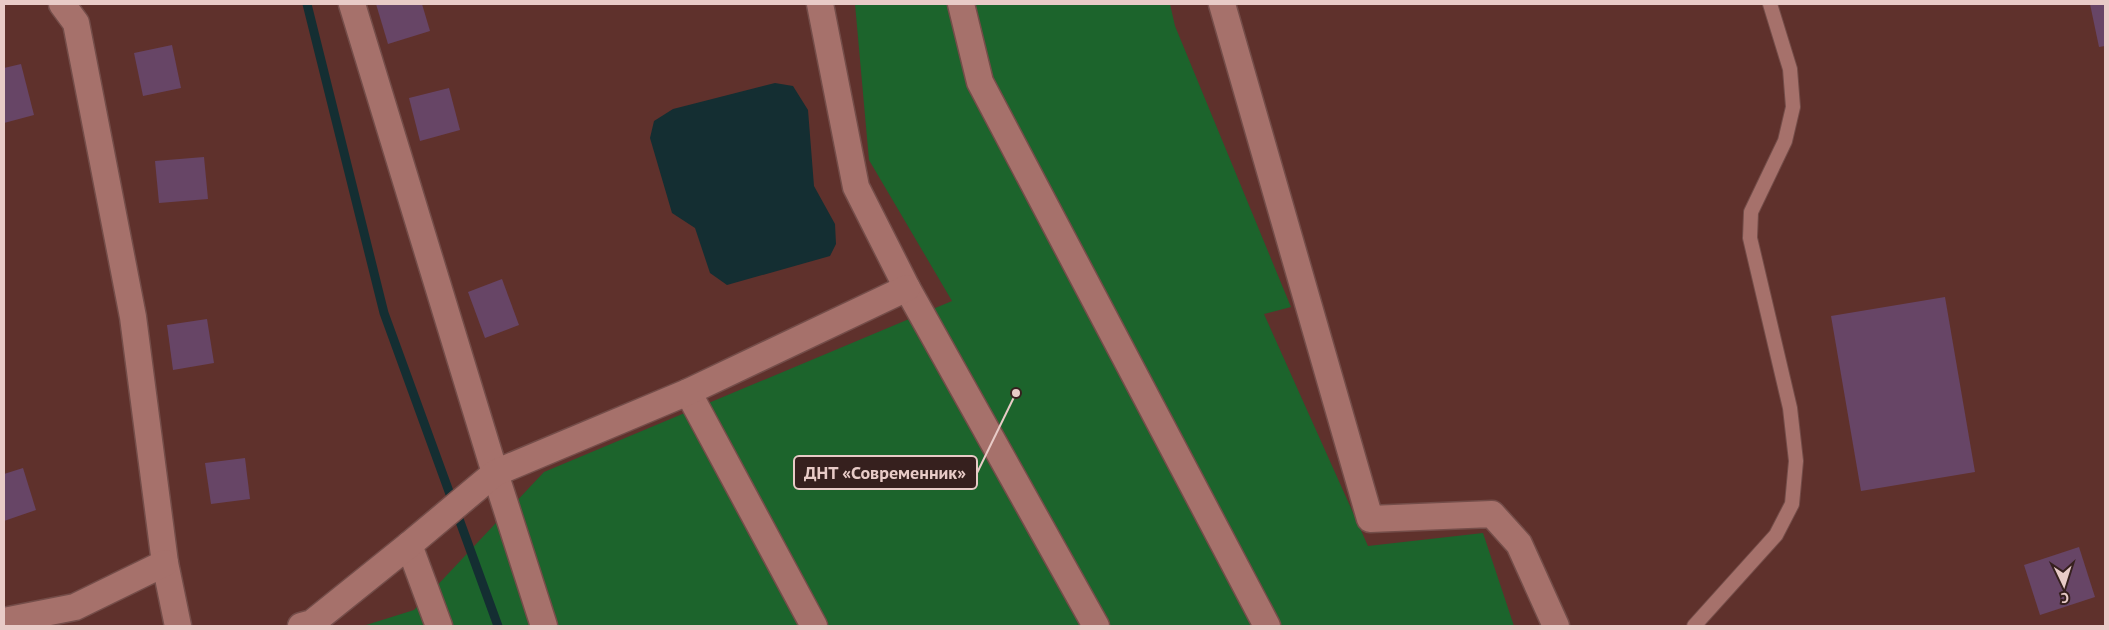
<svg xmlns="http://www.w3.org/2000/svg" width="2109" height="630" font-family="'PT Sans',sans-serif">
<rect width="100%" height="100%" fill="#5f312c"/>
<path fill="#1c642c" d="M855,4h315l5,22 116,281 -27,7 104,232 115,-13 31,93h-1151l51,-16 130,-138 408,-171 -83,-141z"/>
<path fill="#142e32" d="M775,83l18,3 15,24 6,76 21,38 1,20 -6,12 -103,29 -17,-12 -15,-45 -23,-15 -22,-75 4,-17 19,-12z"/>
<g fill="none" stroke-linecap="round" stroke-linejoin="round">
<path stroke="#142e32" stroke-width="9" d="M307,4l77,309 114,313"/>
</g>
<g fill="#674566">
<path d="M376,4h46l8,27 -42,13z"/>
<path d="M2090,4h15v42l-6,1z"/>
<path d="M172,45l9,43 -38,8 -9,-43z"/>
<path d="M21,64l13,51 -30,8v-55z"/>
<path d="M449,88l11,42 -40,11 -11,-43z"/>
<path d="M204,157l4,42 -49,4 -4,-42z"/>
<path d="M502,279l17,46 -34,13 -17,-46z"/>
<path d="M1945,297l30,175 -114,19 -30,-175z"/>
<path d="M207,319l7,44 -41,7 -6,-45z"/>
<path d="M245,458l5,41 -39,5 -6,-41z"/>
<path d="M23,468l13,42 -32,11v-47z"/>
<path d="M2079,547l16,50 -55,18 -16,-50z"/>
</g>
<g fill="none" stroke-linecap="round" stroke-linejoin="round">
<g stroke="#744d49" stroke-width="16">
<path id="service" d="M1694,626l82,-91 16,-31 4,-43 -6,-53 -40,-170 1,-26 34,-71 8,-34 -3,-38 -20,-65"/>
</g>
<g stroke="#744d49" stroke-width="29">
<g id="minor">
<path d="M62,4l14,19 57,294 32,246 13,63"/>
<path d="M352,4l143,469 49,153"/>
<path d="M820,4l36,183 51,101 189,338"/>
<path d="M961,4l19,78 287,544"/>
<path d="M1222,4l148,515 122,-5 27,30 37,82"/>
<path d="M688,392l126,234"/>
<path d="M409,545l30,81"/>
<path d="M4,621l71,-14 90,-44"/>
<path d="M301,626l11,-3 97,-78 86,-72 193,-81 219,-104"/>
</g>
</g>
<use href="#service" stroke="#a6716b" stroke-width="14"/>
<use href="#minor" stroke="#a6716b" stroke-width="26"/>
</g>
<path fill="none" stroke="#e8cbc7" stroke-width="2" d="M1016 393L977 473"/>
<circle fill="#e8cbc7" stroke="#36201e" stroke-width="2" cx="1016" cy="393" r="5"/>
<rect fill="#36201e" stroke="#e8cbc7" stroke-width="2" x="794" y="456" width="183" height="33" rx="5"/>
<g font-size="18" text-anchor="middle" font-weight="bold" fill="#e8cbc7">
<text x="885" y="479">ДНТ «Современник»</text>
</g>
<rect width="2109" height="630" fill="none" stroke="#e8cbc7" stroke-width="10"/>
<g transform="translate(2064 585) rotate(176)" stroke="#36201e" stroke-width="4" paint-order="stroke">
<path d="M0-4L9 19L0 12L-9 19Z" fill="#e8cbc7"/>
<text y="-8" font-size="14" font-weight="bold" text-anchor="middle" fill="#e8cbc7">С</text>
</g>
</svg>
